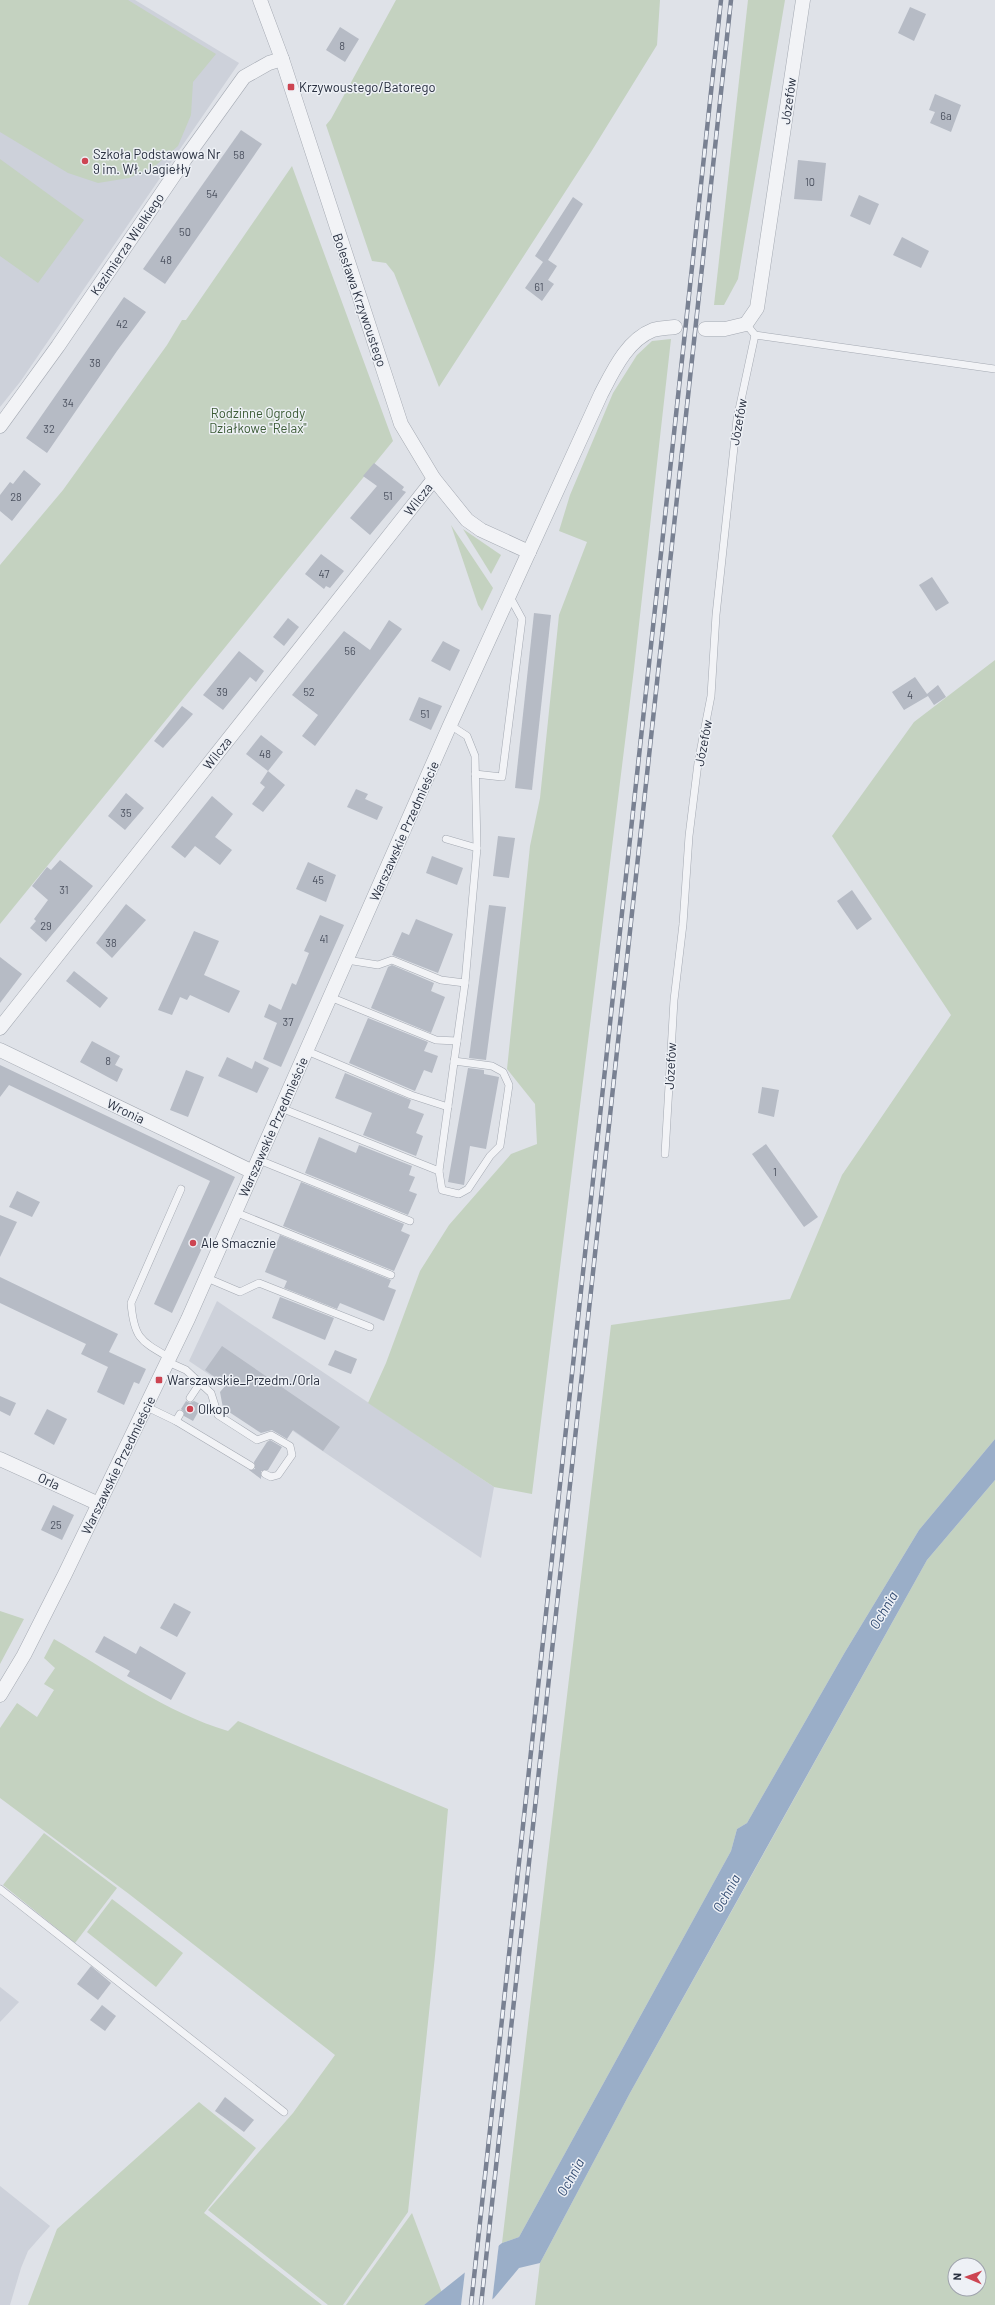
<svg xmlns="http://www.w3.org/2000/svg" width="995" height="2305" font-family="Barlow,sans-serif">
<rect width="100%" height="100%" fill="#dfe2e8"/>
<g fill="#cdd1da">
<path d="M0,0h135l104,63 -219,319 -20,25z"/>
<path d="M217,1301l277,186 -13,71 -292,-197z"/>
<path d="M0,1987l19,15 -19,20z"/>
<path d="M0,2186l50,40 -22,25 -7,17 -11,37h-10z"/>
</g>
<g fill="#c4d2c0" fill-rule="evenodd">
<path d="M0,0h128l88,54 -23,28 -2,33 -13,31 -23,20 -26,12 -31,5 -30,-10 -68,-41z"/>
<path d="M396,0h264l-3,45 -66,107 -152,235 -45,-114 -8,-10 -14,-2 -46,-136 5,-6z"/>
<path d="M748,0h37l-47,279 -14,26h-10z"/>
<path d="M0,159l84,61 -46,63 -38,-27z"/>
<path d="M292,166l101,275 -393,483v-359l63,-75 104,-145 15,-25h4z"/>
<path d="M671,339l-37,330 -102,825 -38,-7 -126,-84 18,-40 34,-92 29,-46 62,-71 26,-10 -2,-40 -28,-35 23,-223 10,-48 19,-183 28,-73 -28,-11 11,-36 43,-102 24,-38 15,-14z"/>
<path d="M451,525l42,63 -11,23 -4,-6z"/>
<path d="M463,529l38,26 -10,19z"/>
<path d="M995,660v779l-76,91 -74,122 -98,171 -10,6 -6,22 -212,386 -17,6 109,-918 179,-26 52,-124 109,-160 -119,-179 82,-114z"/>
<path d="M995,1480v825h-460l5,-42 90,-170 124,-222 173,-311zM955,2265h24v24h-24z"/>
<path d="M0,1611l24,8 -24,45z"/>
<path d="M54,1639c55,32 113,74 174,92l10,-10 210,88 -13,147 -27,256 -65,93h-15l-120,-95 85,-97 42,-58 -206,-161 -129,-96v-70l17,-25 20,14 17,-27 -10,-6 11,-16 -11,-10z"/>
<path d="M44,1833l73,55 -42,55 -72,-58z"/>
<path d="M112,1899l71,54 -27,34 -69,-55z"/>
<path d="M199,2102l57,46 -52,65 118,92h-294l29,-76z"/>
<path d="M412,2213l30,80 -18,12h-78z"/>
</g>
<path fill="#9aaec8" d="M995,1439v41l-68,80 -297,533 -90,170 -21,5 -25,30 -9,7h-61l78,-62 17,-6 212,-386 6,-22 10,-6 98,-171 74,-122z"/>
<path fill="#dfe2e8" d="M499,2243l-7,59 -3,3h-28l4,-34z"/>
<g fill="#b6bbc5">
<path d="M910,7l16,7 -12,27 -16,-8z"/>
<path d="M340,27l19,12 -14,23 -19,-12z"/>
<path d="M935,94l26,11 -10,27 -21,-9 5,-11 -6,-2z"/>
<path d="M241,130l21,14 -97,140 -22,-15z"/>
<path d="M798,160l28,3 -4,38 -28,-2z"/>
<path d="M859,195l20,9 -9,21 -20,-9z"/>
<path d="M573,197l10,7 -35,56 9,6 -9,14 6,4 -12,17 -17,-13 18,-26 -8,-6z"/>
<path d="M902,237l27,14 -8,17 -28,-13z"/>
<path d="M124,297l22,15 -29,39 -70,102 -21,-15z"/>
<path d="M374,463l30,24 -2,3 4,2 -36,43 -20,-17 27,-32 -14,-10z"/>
<path d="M24,470l17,14 -29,37 -12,-10v-16l10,-13 3,2z"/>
<path d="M321,554l23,17 -14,17 -4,-2 -2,3 -19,-15z"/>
<path d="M932,577l17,26 -13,8 -17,-26z"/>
<path d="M534,613l17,2 -19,175 -17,-2z"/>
<path d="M288,618l11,9 -15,19 -11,-9z"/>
<path d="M389,620l13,9 -87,117 -13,-10 16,-21 -26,-20 52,-64 26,19z"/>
<path d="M443,641l17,9 -10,21 -19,-10z"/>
<path d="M239,651l25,20 -8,11 -6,-5 -27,33 -20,-15z"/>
<path d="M915,677l12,17 11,-9 8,12 -12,8 -6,-9 -24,14 -12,-18z"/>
<path d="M419,697l23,9 -11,24 -22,-10z"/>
<path d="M182,706l11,8 -30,34 -9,-7z"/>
<path d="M261,735l22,17 -15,19 -22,-17z"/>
<path d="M268,771l17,14 -22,27 -11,-8 13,-17 -5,-4z"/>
<path d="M356,789l12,5 -3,5 18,8 -6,13 -30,-13z"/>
<path d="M126,793l18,15 -19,22 -17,-14z"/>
<path d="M212,796l21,18 -18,23 17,13 -12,15 -25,-19 -10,12 -14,-11z"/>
<path d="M498,836l17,2 -6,40 -16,-2z"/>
<path d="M432,856l31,12 -6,17 -31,-12z"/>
<path d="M60,860l33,26 -47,56 -16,-14 6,-7 -2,-2 14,-19 -16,-14 15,-19 4,3z"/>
<path d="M308,862l28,13 -10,27 -30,-13z"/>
<path d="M852,890l20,29 -15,11 -20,-29z"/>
<path d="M126,904l20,16 -34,38 -16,-15z"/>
<path d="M489,905l17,2 -20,153 -17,-2z"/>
<path d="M320,915l24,10 -63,142 -18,-8 14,-36 -13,-6 5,-13 12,6 11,-27 4,2 13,-32 -5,-2z"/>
<path d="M416,919l37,15 -15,39 -46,-18 10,-23 7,3z"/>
<path d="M194,931l25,10 -15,34 36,16 -11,22 -39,-18 -3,5 -7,-3 -8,18 -14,-5z"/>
<path d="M0,957l22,17 -22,29z"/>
<path d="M392,965l42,18 -3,8 14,6 -14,36 -60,-25 17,-41z"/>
<path d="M74,971l34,27 -8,10 -34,-27z"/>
<path d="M368,1018l60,24 -4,9 14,5 -6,17 -8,-3 -9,21 -66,-28z"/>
<path d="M92,1041l28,15 -5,9 8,4 -6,13 -37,-20z"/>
<path d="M227,1057l25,12 3,-8 14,7 -12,25 -39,-17z"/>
<path d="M0,1065l235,112 -63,136 -18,-9 56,-123 -201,-96 -9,12z"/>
<path d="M468,1068l16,2v4l15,3 -13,72 -16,-3 -6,39 -16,-3z"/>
<path d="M186,1070l18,7 -16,40 -18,-7z"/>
<path d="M345,1073l66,27 -3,8 16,6 -8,19 7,3 -7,20 -53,-21 9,-22 -37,-15z"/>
<path d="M762,1087l17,3 -5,27 -16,-4z"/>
<path d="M319,1137l37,16 3,-8 53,21 -3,9 6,2 -6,14 8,3 -9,21 -103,-42z"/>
<path d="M766,1144l52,73 -14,10 -52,-73z"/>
<path d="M301,1182l103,42 -3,7 9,4 -16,36 -111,-45z"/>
<path d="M17,1191l23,11 -8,15 -23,-10z"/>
<path d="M0,1215l17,7 -17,35z"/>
<path d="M280,1235l111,45 -3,7 8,3 -12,31 -44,-18 -3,6 -53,-21 3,-7 -22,-9z"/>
<path d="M0,1277l118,57 -9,18 37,17 -7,15 -5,-2 -10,23 -27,-13 11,-25 -27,-13 5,-10 -86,-41z"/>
<path d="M280,1297l54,21 -9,22 -53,-22z"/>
<path d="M222,1346l118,81 -17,24 -30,-21 -6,9 -15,-9 -11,3 -38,-25 -3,-16 6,-7 -21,-15z"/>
<path d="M335,1350l22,9 -6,15 -23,-9z"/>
<path d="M0,1396l16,7 -6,13 -10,-5z"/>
<path d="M186,1401l4,2 4,-2 8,4 -9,16 -9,-5v-4l-3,-3z"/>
<path d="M47,1409l20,10 -13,26 -20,-11z"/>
<path d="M270,1440l12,7 -14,23 -7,1v8l-12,-9 6,-1 -1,-7 13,-20z"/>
<path d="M53,1505l21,10 -12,25 -21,-10z"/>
<path d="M174,1603l17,9 -14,25 -17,-9z"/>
<path d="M104,1636l32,18 4,-8 46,27 -15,27 -44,-24 3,-5 -35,-19z"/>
<path d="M91,1966l20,17 -13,17 -21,-16z"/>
<path d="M102,2005l14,11 -11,15 -15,-11z"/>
<path d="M225,2097l29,23 -10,12 -29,-21z"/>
</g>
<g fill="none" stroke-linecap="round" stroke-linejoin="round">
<g stroke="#a4a9b2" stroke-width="8">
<g id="service">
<path d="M746,324l9,11 240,34"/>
<path d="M450,725l17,11 8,20 2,92"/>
<path d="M475,774l27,3 20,-158 -12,-22"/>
<path d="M347,960l31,5 14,-5 49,20 24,3"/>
<path d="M330,997l106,43 21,1"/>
<path d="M307,1051l104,44 37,12"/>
<path d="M281,1108l158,63 26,-188 12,-135 -31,-9"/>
<path d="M665,1154l9,-154 9,-76 6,-88 9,-73 13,-67 5,-81 21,-196 18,-84"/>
<path d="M259,1160l151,61"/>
<path d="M439,1171l3,19 17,4 9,-5 22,-33 10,-10 9,-61 -6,-13 -11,-6 -38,-5"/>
<path d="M235,1212l156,63"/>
<path d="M207,1278l33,14 19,-9 111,44"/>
<path d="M170,1358c-29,-17 -36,-19 -39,-55l50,-114"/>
<path d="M168,1362l18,8 14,13 -10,15"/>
<path d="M200,1383l11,10 7,22 39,25 14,-5 19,11 2,9 -14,20 -7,2 -6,-3"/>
<path d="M147,1407l29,14 4,-7"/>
<path d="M176,1421l75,45"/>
<path d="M0,1889l284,223"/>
</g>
</g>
<g stroke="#a4a9b2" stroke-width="15">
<g id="minor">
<path d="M260,0l22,59 119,365 33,55 33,41 14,10 48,22"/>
<path d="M705,329h20l21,-5 11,-16 46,-308"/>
<path d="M0,426l58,-80 127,-187 59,-82 25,-14 13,-4"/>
<path d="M0,1028l434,-549"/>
<path d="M0,1050l253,122"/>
<path d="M0,1459l99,45"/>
<path d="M0,1695l24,-40 41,-81 123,-255 262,-594 151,-331c12,-23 26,-54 52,-64 7,-2 15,-2 22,-3"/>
</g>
</g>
<use href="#service" stroke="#f2f3f6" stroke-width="7"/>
<use href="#minor" stroke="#f2f3f6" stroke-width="14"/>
<g stroke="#798192" stroke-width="4.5">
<g id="rail">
<path d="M471,2305l250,-2305"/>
<path d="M481,2305l250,-2305"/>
</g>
</g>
<use href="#rail" stroke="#eef1f6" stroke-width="3" stroke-dasharray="9" stroke-linecap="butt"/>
</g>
<g fill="#cd4552" stroke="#eef1f6" stroke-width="1.5">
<rect x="287" y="83" width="8" height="8" rx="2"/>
<circle cx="85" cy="161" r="4"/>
<circle cx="193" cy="1243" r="4"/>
<rect x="155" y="1376" width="8" height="8" rx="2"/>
<circle cx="190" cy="1409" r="4"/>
</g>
<g text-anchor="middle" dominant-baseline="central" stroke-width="3" stroke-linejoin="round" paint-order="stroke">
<g font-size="11" fill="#4c5260">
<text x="342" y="45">8</text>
<text x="946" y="115">6a</text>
<text x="239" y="154">58</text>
<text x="810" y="181">10</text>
<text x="212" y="193">54</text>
<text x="185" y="231">50</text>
<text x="166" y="259">48</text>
<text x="539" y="286">61</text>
<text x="122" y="323">42</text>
<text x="95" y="362">38</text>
<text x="68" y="402">34</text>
<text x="49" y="428">32</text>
<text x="388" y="495">51</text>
<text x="16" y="496">28</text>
<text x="324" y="573">47</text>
<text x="350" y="650">56</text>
<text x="222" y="691">39</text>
<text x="309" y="691">52</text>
<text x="910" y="694">4</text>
<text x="425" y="713">51</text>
<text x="265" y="753">48</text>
<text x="126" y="812">35</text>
<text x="318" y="879">45</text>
<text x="64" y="889">31</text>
<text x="46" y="925">29</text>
<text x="324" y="938">41</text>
<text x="111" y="942">38</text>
<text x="288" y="1021">37</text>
<text x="108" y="1060">8</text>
<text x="775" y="1171">1</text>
<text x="56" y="1524">25</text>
</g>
<g font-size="13" fill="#282f3f" stroke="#eef1f6" text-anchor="start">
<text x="299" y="87">Krzywoustego/Batorego</text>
<text x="93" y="154">Szkoła Podstawowa Nr<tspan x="93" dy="15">9 im. Wł. Jagiełły</tspan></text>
<text x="201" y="1243">Ale Smacznie</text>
<text x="167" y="1380">Warszawskie_Przedm./Orla</text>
<text x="198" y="1409">Olkop</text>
</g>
<g font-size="13" fill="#282f3f" stroke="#eef1f6">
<text transform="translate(788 101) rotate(-82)">Józefów</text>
<text transform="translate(127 244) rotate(-56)">Kazimierza Wielkiego</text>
<text transform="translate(360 300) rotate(71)">Bolesława Krzywoustego</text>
<text transform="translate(738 422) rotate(-80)">Józefów</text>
<text transform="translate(418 499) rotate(-52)">Wilcza</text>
<text transform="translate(703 743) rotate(-79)">Józefów</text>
<text transform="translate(217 753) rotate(-52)">Wilcza</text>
<text transform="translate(404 831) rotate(-66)">Warszawskie Przedmieście</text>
<text transform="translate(670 1066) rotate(-87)">Józefów</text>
<text transform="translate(126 1111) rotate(26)">Wronia</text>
<text transform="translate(273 1127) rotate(-66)">Warszawskie Przedmieście</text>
<text transform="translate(118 1465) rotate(-64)">Warszawskie Przedmieście</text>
<text transform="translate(49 1481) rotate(25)">Orla</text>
</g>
<g font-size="13" fill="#3b5b35" stroke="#eef1f6">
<text x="258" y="413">Rodzinne Ogrody<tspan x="258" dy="15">Działkowe "Relax"</tspan></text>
</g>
<g font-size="14" font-style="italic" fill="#334c73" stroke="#eef1f6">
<text transform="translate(883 1610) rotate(-59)">Ochnia</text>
<text transform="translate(726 1893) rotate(-61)">Ochnia</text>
<text transform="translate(570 2177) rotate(-61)">Ochnia</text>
</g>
</g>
<g transform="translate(967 2277) rotate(272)"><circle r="19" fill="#eef1f6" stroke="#9fa3ad"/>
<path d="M0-3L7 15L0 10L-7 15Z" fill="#cd4552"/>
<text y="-6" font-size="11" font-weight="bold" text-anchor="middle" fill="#282f3f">N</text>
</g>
</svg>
